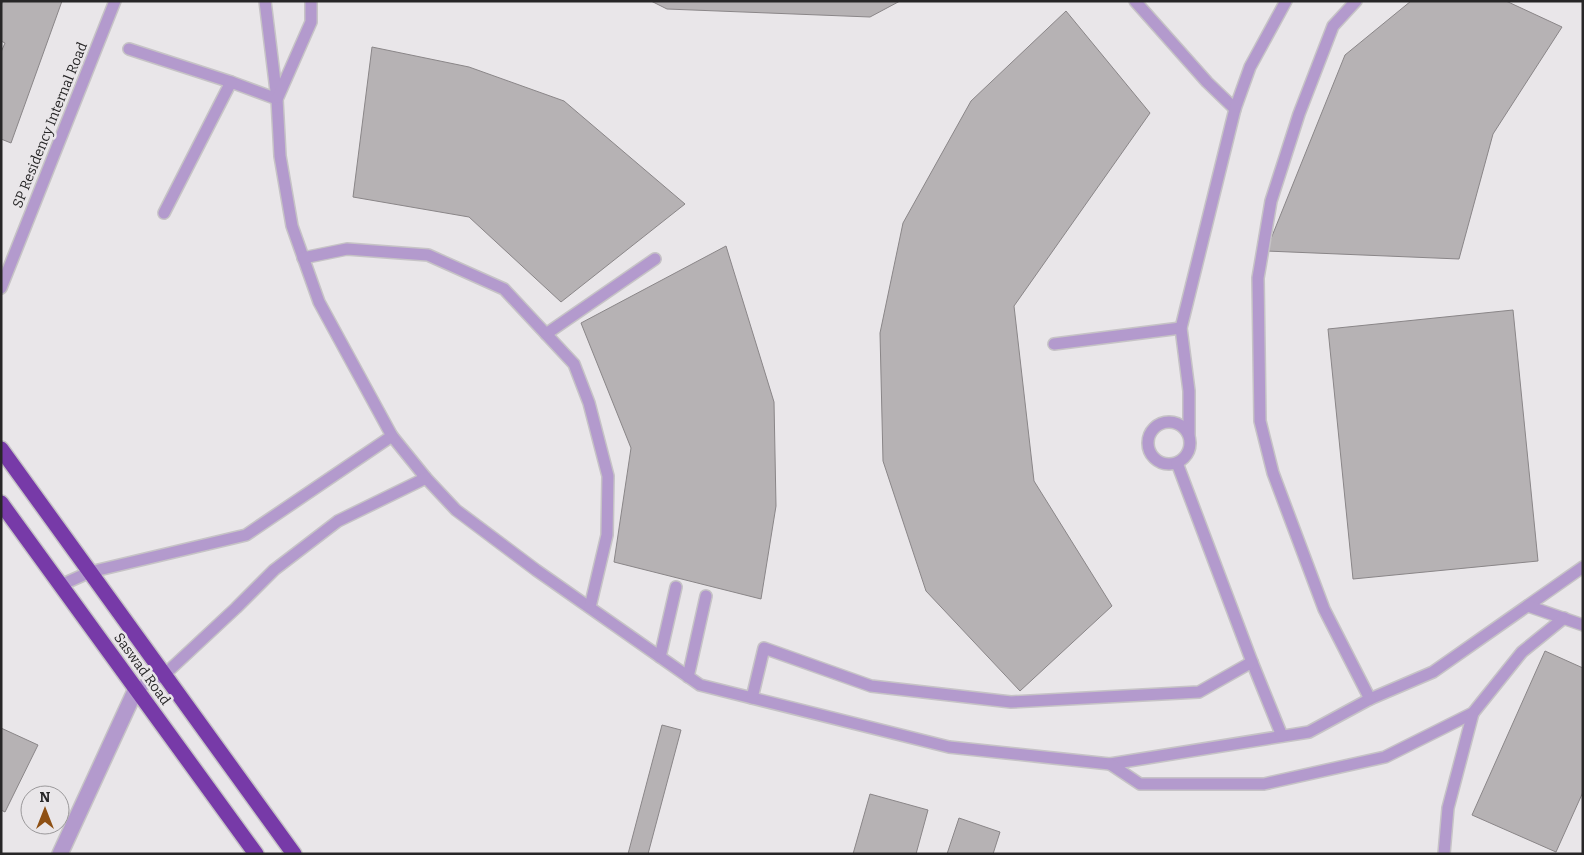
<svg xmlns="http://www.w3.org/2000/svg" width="1584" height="855" font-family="Bitter,serif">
<rect width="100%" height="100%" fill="#e9e6e9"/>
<g fill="#b6b2b4" stroke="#8a8688">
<path d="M3,1h59l-51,142 -10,-4v-87l4,-9 -4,-2v-36z"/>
<path d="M651,1h249l-30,16 -203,-8z"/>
<path d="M1411,1h95l56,26 -69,107 -34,125 -193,-8 79,-196z"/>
<path d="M1066,11l84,102 -136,193 20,175 78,125 -92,85 -94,-100 -43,-130 -3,-128 23,-110 68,-122z"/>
<path d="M372,47l97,20 95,34 121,103 -124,98 -92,-85 -116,-20z"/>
<path d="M726,246l48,156 2,104 -15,93 -147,-37 17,-114 -50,-125z"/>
<path d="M1513,310l25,251 -185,18 -25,-250z"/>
<path d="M1545,651l38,17v124l-27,60 -84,-37z"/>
<path d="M662,725l19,5 -33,124h-20z"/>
<path d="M1,728l37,17 -33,67 -4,-2z"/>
<path d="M870,794l58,16 -12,44h-63z"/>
<path d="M959,818l41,14 -7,22h-46z"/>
</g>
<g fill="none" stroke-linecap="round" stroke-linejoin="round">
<g stroke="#c6c3c6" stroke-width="14">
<g id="lane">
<path d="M265,1l12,98 3,57 12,70 27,76 73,134 34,42 30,32 80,60 164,115 249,62 161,17 199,-32 61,-33 63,-27 150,-105"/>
<path d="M1135,1l72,81 28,27"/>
<path d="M1356,1l-23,25 -34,88 -28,87 -13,77 2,143 13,52 51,136 46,90"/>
<path d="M129,49l102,33 46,17"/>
<path d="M278,97l33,-75v-21"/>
<path d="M164,213l67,-131"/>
<path d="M303,258l44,-9 81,6 76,34 70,75 15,39 19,73 -1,59 -17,72"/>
<path d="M1,288l114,-287"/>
<path d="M546,334l109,-75"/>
<path d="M1054,344l127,-16"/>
<circle cx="1169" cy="443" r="21"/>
<path d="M1189,435v-44l-8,-63 54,-219 15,-42 36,-66"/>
<path d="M1177,463l75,199 30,74"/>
<path d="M61,585l29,-13 156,-37 146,-99"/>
<path d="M1528,606l55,19"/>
<path d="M660,657l16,-70"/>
<path d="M688,677l18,-81"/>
<path d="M136,689l28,-14 72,-67 38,-38 64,-49 88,-43"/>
<path d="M752,698l12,-50 107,38 140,16 188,-10 53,-30"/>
<path d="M1110,764l30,20h124l121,-27 88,-44 49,-61 42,-34"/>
<path d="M1444,854l4,-46 25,-95"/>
</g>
</g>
<g stroke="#c6c3c6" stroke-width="18">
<path id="street" d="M60,854l76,-165"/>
</g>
<g stroke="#c6c3c6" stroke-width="18">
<g id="highway">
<path d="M1,449l293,405"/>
<path d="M1,503l255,351"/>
</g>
</g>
<use href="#lane" stroke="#b39acd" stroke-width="11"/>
<use href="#street" stroke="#b39acd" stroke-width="15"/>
<use href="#highway" stroke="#773aa8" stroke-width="15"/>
</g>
<g text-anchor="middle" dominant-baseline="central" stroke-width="5" stroke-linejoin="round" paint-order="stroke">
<g font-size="14" fill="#272627" stroke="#e9e6e9">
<text transform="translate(50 125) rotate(-68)">SP Residency Internal Road</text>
<text transform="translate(142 669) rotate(54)">Saswad Road</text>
</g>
</g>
<rect width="1584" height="855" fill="none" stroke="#272627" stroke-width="5"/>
<g transform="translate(45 810)"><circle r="24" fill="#e9e6e9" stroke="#9b999b"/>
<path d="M0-4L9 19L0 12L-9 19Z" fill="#8e5014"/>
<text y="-8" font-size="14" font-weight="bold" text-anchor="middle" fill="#272627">N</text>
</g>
</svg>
